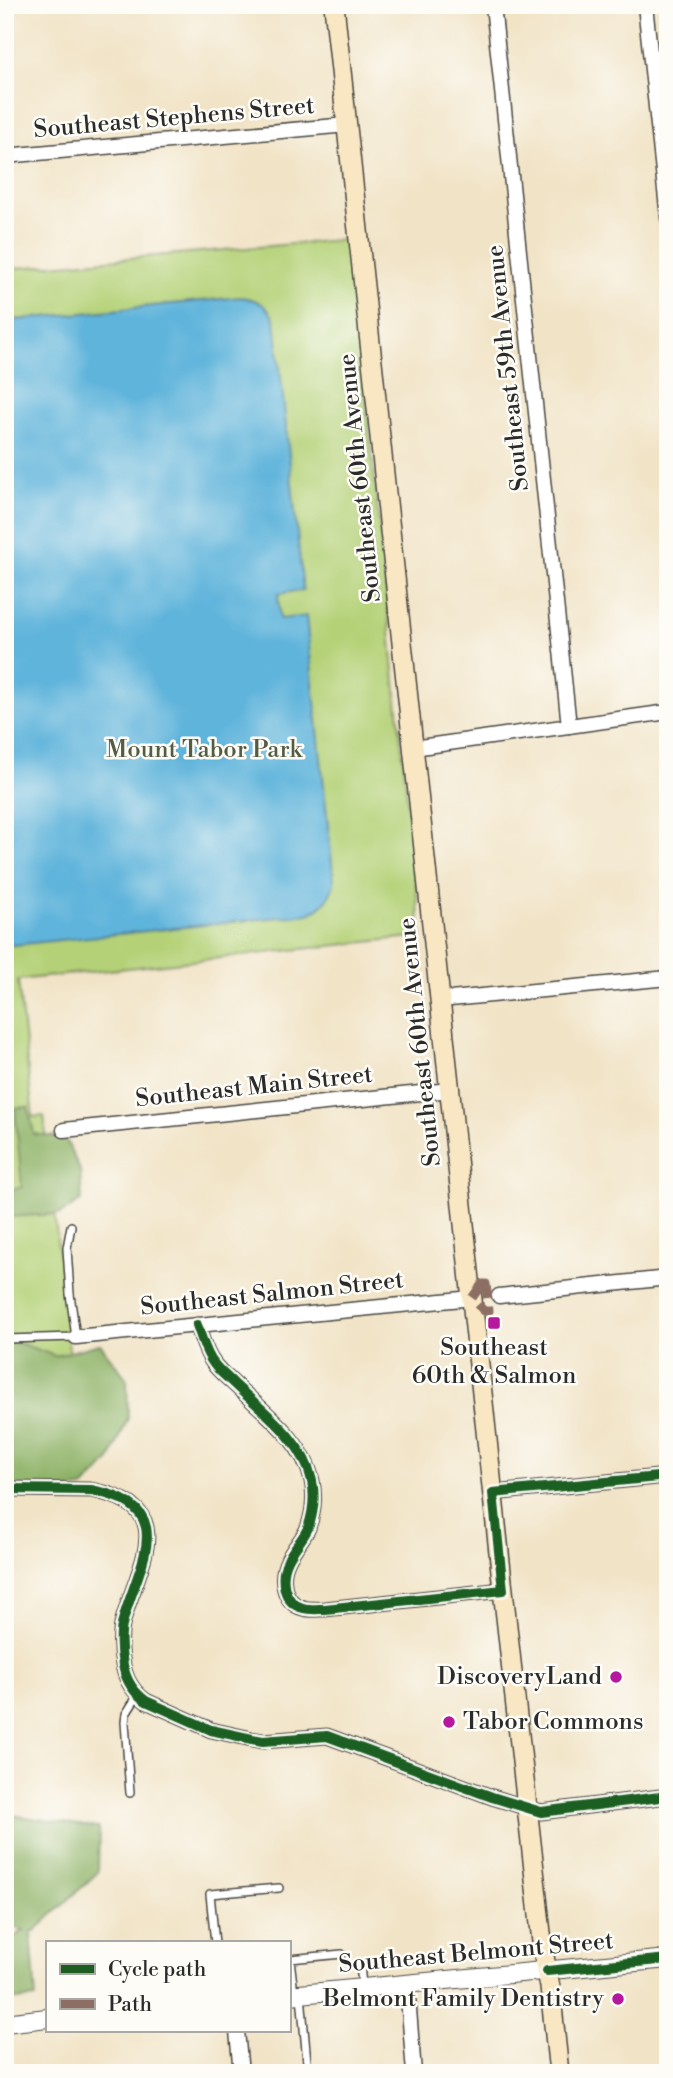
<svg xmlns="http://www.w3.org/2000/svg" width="673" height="2078" font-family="'Libre Bodoni',serif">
<rect width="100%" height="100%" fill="#fdfcf7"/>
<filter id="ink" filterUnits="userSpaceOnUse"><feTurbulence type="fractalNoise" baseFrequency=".0143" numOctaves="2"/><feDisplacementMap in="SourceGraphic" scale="14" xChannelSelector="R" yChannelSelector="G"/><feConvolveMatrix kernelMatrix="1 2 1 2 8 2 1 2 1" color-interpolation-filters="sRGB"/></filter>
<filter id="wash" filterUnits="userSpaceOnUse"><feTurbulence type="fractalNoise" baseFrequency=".00686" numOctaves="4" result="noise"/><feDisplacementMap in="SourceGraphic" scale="28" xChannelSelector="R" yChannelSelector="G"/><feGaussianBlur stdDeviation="1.57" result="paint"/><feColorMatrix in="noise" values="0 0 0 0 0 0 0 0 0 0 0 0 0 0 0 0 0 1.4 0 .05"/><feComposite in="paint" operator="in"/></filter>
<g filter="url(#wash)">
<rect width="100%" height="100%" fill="#f1e3c6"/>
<path fill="#b4d177" stroke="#707e51" stroke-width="2" d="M350,239l71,697 -403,44 15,137 11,-1 38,356 -77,-3v-1200z"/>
<g fill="#8fb368" stroke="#5d6f4a" stroke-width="2">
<path d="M28,1107l6,27 31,4 15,32 2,30 -22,14 -55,3v-31l4,4 13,-3 -7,-79z"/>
<path d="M5,1338l50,18 45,-12 27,35 1,39 -18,42 -27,28 -55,5 -23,-13z"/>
<path d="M5,1814l94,14 -1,44 -63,59h-4l5,67 -31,3v-57l19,-14 -19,-4z"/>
</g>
<path fill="#5fb4db" stroke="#457083" stroke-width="2" d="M240,297c18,2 26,7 35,23l28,270 -25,4 2,25 26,-3 28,266c-3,16 -11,24 -25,32l-304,32v-625z"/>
</g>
<g filter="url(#ink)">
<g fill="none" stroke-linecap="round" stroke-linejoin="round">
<g stroke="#494742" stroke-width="10">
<g id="service">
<path d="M5,1339l71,-2 -6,-43 -3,-46 4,-22"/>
<path d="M130,1793l-5,-71 1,-8 12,-19"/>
<path d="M215,1943l-5,-49 69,-6"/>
<path d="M360,1963l2,24"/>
<path d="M294,1993l-4,-34 52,-5"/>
<path d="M301,1995l7,78"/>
</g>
</g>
<g stroke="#494742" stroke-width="17">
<g id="minor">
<path d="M493,5l76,721"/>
<path d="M645,5l23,213"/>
<path d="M5,156l342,-31"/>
<path d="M413,748l255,-36"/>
<path d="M440,1000l228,-22"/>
<path d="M64,1130l386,-40"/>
<path d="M499,1296l169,-18"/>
<path d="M197,1325c5,13 8,28 17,39 5,7 13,13 19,19 28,27 71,57 79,98 3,15 1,33 -4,47 -5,11 -15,21 -20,32 -8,16 -6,43 15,48 7,2 15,1 22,1l178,-19"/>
<path d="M76,1337l396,-39"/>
<path d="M5,1489l86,1c88,16 50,70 33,127 -5,16 -4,32 -1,48 3,16 10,27 23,36l65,29 41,9 11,2 64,-5 165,61 49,15 127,-16"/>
<path d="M493,1493l175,-17"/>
<path d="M407,1984l7,89"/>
<path d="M237,2031l4,42"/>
</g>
</g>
<g stroke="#494742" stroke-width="20">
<g id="tertiary">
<path d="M289,1995l379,-36"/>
<path d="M5,2023l42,-5"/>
</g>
</g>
<g stroke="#494742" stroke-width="22">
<path id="secondary" d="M334,5l169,1585 40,361 7,36 9,86"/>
</g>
<use href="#service" stroke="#fff" stroke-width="7"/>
<use href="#minor" stroke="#fff" stroke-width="14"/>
<use href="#tertiary" stroke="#fff" stroke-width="18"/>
<use href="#secondary" stroke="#f9e7c3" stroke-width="19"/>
<path stroke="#8d6e63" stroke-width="9" stroke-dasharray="18 9" stroke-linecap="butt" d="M482,1284h4l3,27h-5l-12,-13z"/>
<g stroke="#fdfcf7" stroke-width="15">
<g id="cycleway">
<path d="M197,1325c5,13 8,28 17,39 5,7 13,13 19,19 28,27 71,57 79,98 3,15 1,33 -4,47 -5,11 -15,21 -20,32 -8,16 -6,43 15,48 7,2 15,1 22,1l178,-19 -10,-97 175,-17"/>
<path d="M5,1489l86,1c88,16 50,70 33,127 -5,16 -4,32 -1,48 3,16 10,27 23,36l65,29 41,9 11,2 64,-5 165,61 49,15 127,-16"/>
<path d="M547,1971l121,-12"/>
</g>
</g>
<use href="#cycleway" stroke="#1b5e20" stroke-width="10"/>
</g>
</g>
<g fill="#b5179e" stroke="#fdfcf7" stroke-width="2.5">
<rect x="487" y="1316" width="14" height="14" rx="3.5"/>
<circle cx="616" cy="1677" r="7"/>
<circle cx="449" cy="1722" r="7"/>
<circle cx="618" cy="1999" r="7"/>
</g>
<g text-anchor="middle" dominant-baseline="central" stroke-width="5" stroke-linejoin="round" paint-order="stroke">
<g font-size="24" fill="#2b2b2b" stroke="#fdfcf7">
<text transform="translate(174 118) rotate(-5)">Southeast Stephens Street</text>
<text transform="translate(508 368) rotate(-96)">Southeast 59th Avenue</text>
<text transform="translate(360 478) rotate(-96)">Southeast 60th Avenue</text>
<text transform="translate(420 1042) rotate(-96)">Southeast 60th Avenue</text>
<text transform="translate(254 1087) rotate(-6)">Southeast Main Street</text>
<text transform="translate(272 1294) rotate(-6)">Southeast Salmon Street</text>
<text transform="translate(476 1953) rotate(-5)">Southeast Belmont Street</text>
</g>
<g font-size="24" fill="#545d42" stroke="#fdfcf7">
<text x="204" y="750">Mount Tabor Park</text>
</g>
<g font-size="24" fill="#2b2b2b" stroke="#fdfcf7" text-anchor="end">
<text x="494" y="1348" text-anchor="middle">Southeast<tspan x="494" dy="28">60th &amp; Salmon</tspan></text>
<text x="602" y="1677">DiscoveryLand</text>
<text x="463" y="1722" text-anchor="start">Tabor Commons</text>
<text x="604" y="1999">Belmont Family Dentistry</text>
</g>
</g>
<rect width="673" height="2078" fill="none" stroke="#fdfcf7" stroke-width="28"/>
<rect x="46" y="1941" width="245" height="91" fill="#fdfcf7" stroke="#a9a8a5" stroke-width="2"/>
<rect x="60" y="1964" width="35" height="10" fill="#1b5e20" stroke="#a9a8a5" stroke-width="2"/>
<text x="108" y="1976" font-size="21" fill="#2b2b2b">Cycle path</text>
<rect x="60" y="1999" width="35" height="10" fill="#8d6e63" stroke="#a9a8a5" stroke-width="2"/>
<text x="108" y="2011" font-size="21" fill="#2b2b2b">Path</text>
</svg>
